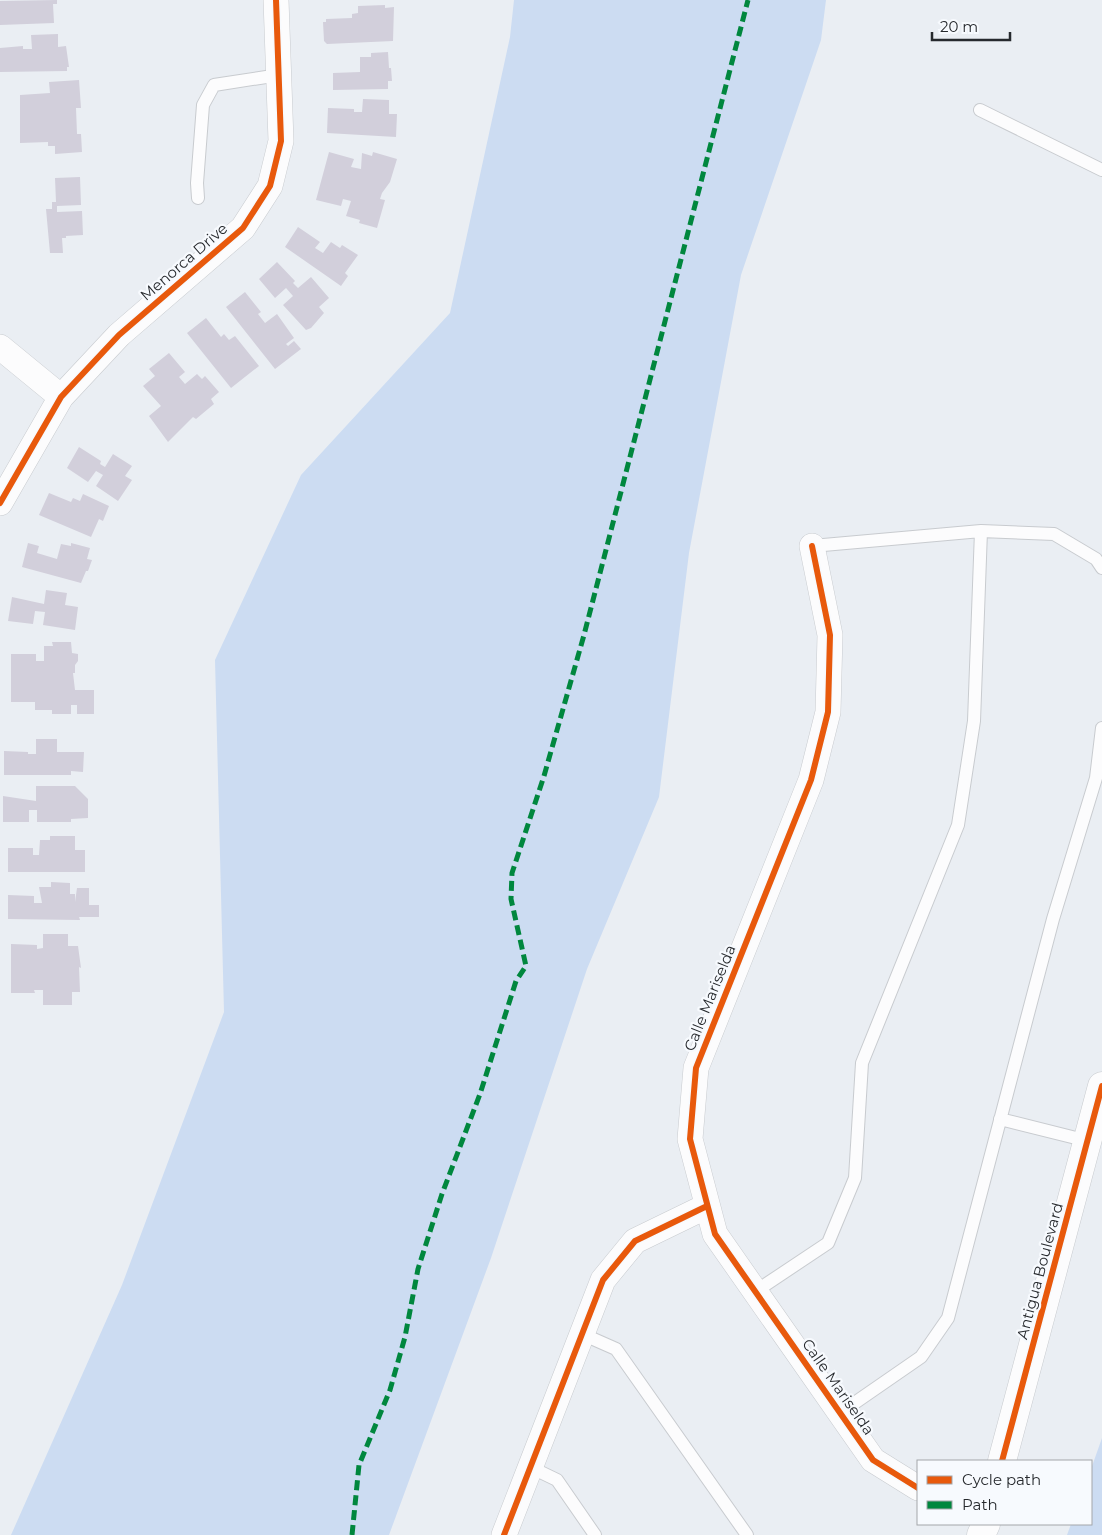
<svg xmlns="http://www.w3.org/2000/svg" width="1102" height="1535" font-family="Montserrat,sans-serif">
	<rect width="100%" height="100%" fill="#eaeef3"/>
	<path fill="#ccdcf2" d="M514 0H826L821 40 741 275 689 553 659 797 587 969 491 1258 389 1535H11L122 1285 224 1012 215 660 301 475 450 313 510 37Z
		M1102 1438V1535H1067L1071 1524H1091V1469Z"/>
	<path fill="#d2cfdb" d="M57 0V4H53L54 23 0 25V1Z
		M385 5V8L394 7 393 41 327 44 324 41 323 22H326V19L352 18V14L358 13V6Z
		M58 34V47L66 46 69 67H67V71L0 72V48L23 46V49H32L31 35Z
		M388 52 389 68H391L392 81H388V89L333 90V73L360 72V57H371V53Z
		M79 80 81 108H76L77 134H81L82 152 55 154V146H48V142L20 143V95L50 93 49 82Z
		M363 99 389 100V114H397L396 137 327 133 328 108 354 109V112H362Z
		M329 152 354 159 351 167 361 169 362 153 372 156 373 152 397 159 390 182 382 193 380 199 385 200 377 228 359 223 360 220 346 216 351 201 343 199 341 206 316 200Z
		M80 177 81 205 57 206V212L82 211 83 235 66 236V238H62L63 253H50L46 209H52V202H56L55 178Z
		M298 227 320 242 315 248 323 253 331 242 340 248 342 245 358 255 345 273 348 276 341 286 285 247Z
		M277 262 295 281 293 283 298 288 311 277 329 298 319 307 324 313 311 328 306 330 283 305 293 296 286 288 275 298 259 279Z
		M245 292 261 312 258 314 265 323 277 314 294 338 286 344 288 346 294 341 301 349 275 369 226 307Z
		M206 318 221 337 224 334 229 340 235 336 259 366 231 388 187 333Z
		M169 353 185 372 179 377 185 384 197 374 202 379 205 376 219 392 211 399 214 404 196 419 193 417 168 442 149 416 161 406 143 386 155 376 149 369Z
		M79 447 101 461 100 464 105 467 113 454 132 466 125 476 132 480 118 501 96 486 103 475 96 471 88 482 67 468Z
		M49 493 71 502 73 498 80 501 83 494 109 506 103 521 99 519 91 537 39 515Z
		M28 543 39 546 37 553 57 559 61 544 71 546V543L90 548 87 559 92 560 88 571H86L81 583 22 567Z
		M46 590 67 593 65 605 78 607 75 630 43 625 45 612 35 611 33 624 8 621 12 597 44 604Z
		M52 642H71L72 653 78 654V661L75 665V673H73L75 690H94V714H77V705H71V714H52V710H35V702H11V654H36V661H44V646H53Z
		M36 739H57V752H84L83 772 71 771V775H4V751L28 752V754H36Z
		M36 786H75L88 799V818L71 819V822H37V810H29V822H3V796L36 801Z
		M50 836H75V850H85V872H8V848H33V855H39L40 840H50Z
		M51 882 70 883V894H75V902L77 888H89V905H99V917H79L80 920 8 919V895L34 896V903H42L39 887H51Z
		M43 934H68V946H78L81 968 79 967 80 992H72V1005H43V990H34L35 993H11V944L37 945V949L43 948Z"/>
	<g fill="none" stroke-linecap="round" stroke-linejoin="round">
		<defs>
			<path id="lane" d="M980 110 1102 170
				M198 198 197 183 203 105 214 85 279 75
				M812 546 981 531 1054 534 1096 559 1102 568
				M1000 1119 1088 1141
				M756 1291 828 1243 855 1178 862 1063 958 825 974 721 981 531
				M582 1334 616 1349 747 1535
				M840 1413 921 1357 948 1318 1053 919 1096 778 1102 728
				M530 1467 557 1480 595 1535"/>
			<path id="street" d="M0 347 61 397
				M0 503 61 397 119 335 243 228 270 186 281 141 276 0
				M812 546 830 635 828 712 811 780 696 1068 690 1139 715 1234 873 1460 918 1488
				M504 1535 603 1280 635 1241 707 1206"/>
			<path id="secondary" d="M1002 1461 1102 1086
				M981 1535 986 1524"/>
		</defs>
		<use href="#lane" stroke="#c8cbcf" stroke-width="14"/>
		<use href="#street" stroke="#c8cbcf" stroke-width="26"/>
		<use href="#secondary" stroke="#c8cbcf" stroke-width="29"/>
		<use href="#lane" stroke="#fcfcfd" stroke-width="12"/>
		<use href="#street" stroke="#fcfcfd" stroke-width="25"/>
		<use href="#secondary" stroke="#fcfcfd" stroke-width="28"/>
		<path stroke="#00873e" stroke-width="5" stroke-dasharray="10 5" stroke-linecap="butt" d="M352 1535 359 1465 390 1390 405 1337 418 1269 442 1194 480 1094 516 981 526 966 511 899 512 873 544 776 584 635 748 0"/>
		<defs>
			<path id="cycleway" d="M0 503 61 397 119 335 243 228 270 186 281 141 276 0
				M812 546 830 635 828 712 811 780 696 1068 690 1139 715 1234 873 1460 918 1488
				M1002 1461 1102 1086
				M504 1535 603 1280 635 1241 707 1206"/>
		</defs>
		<use href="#cycleway" stroke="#f7fafe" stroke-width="9"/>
		<use href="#cycleway" stroke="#e8590c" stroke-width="6"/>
	</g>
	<g text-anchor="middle" stroke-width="4.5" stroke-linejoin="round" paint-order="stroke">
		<g font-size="15" fill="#26292d" stroke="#f7fafe">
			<text transform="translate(184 262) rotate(-41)" y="5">Menorca Drive</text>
			<text transform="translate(710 998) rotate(-68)" y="5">Calle Mariselda</text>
			<text transform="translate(1040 1271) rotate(-75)" y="5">Antigua Boulevard</text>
			<text transform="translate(838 1387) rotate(55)" y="5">Calle Mariselda</text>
		</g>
	</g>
	<rect x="917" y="1460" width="175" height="65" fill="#f7fafe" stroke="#a3a6aa"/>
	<rect x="927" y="1476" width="25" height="8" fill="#e8590c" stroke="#a3a6aa"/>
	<text x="962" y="1485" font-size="15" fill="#26292d">Cycle path</text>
	<rect x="927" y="1501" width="25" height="8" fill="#00873e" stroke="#a3a6aa"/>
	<text x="962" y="1510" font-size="15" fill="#26292d">Path</text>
	<path d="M932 32v8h78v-8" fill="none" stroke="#26292d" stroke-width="2.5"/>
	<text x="940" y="32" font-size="15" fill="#26292d" stroke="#f7fafe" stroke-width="4" paint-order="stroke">20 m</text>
</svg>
